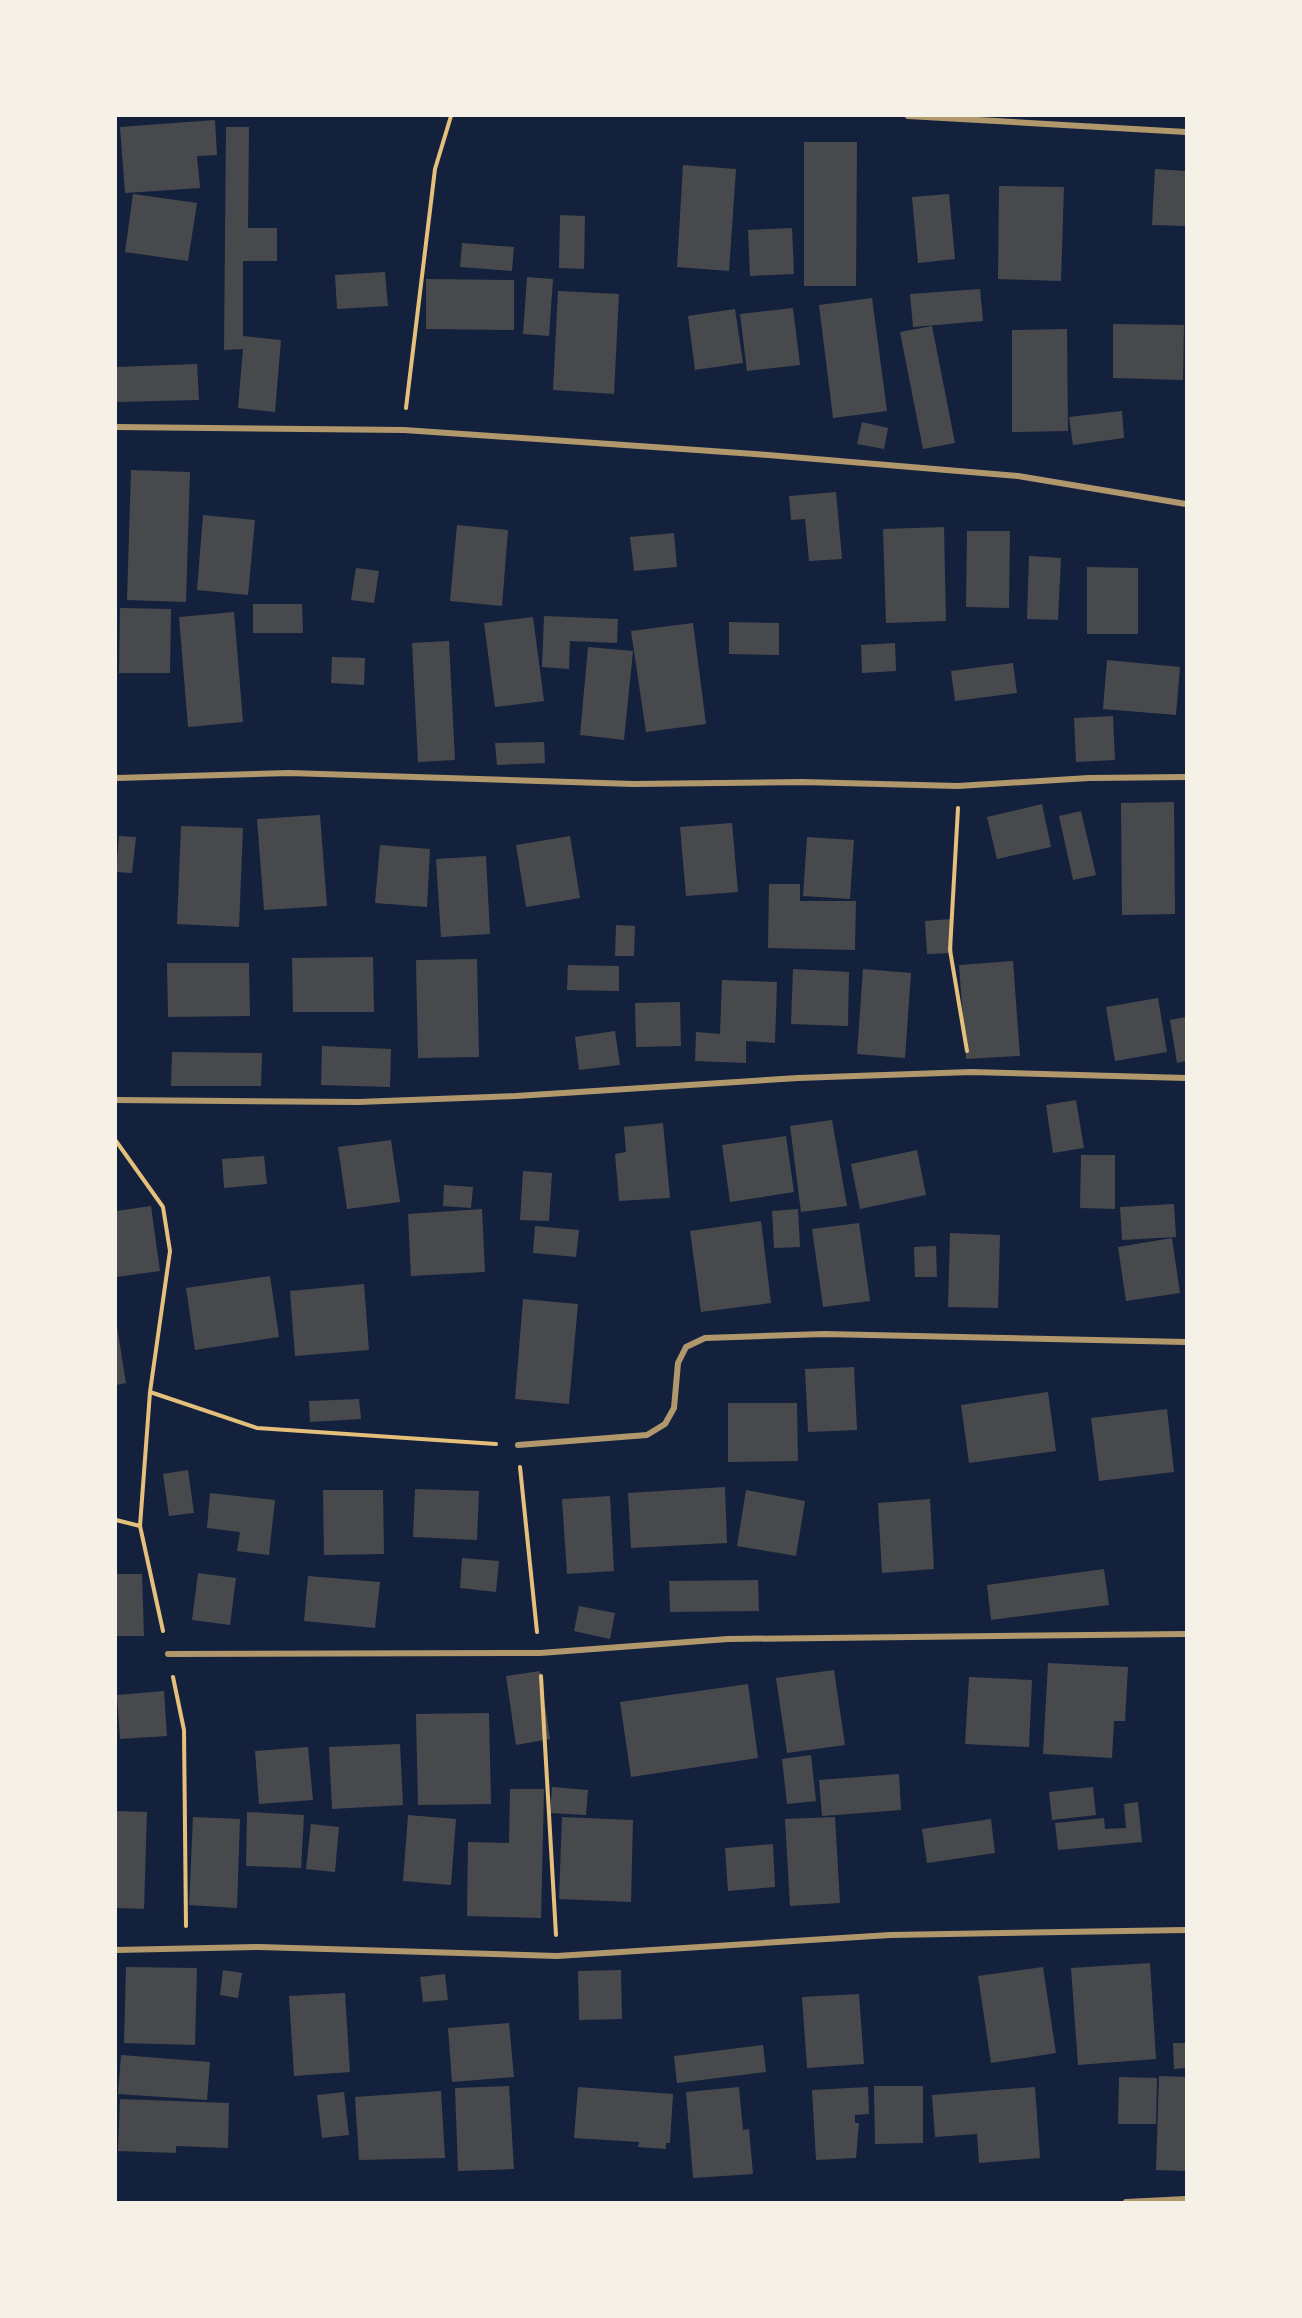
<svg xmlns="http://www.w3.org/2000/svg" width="1302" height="2318" font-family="Overpass,sans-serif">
	<rect width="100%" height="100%" fill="#14213d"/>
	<path fill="#48494c" d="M215 120 217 155 197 156 200 188 125 193 120 127Z
		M226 127H249L248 228H277V261H243V336L281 340 275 412 238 408 243 349 224 350Z
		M804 142H857L856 286H804Z
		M683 165 736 169 729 271 677 267Z
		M1155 169 1186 171V226L1152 225Z
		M999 186 1064 187 1061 281 998 279Z
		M133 194 197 203 188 261 125 252Z
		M949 194 955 259 918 263 912 197Z
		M560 215 585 216 584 269 559 268Z
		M792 228 794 274 750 276 748 230Z
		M462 243 514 247 512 271 460 267Z
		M385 272 388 306 337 309 335 275Z
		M527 277 553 279 549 336 523 334Z
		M426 279 514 280V330L426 329Z
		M980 289 983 321 913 327 910 294Z
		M558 291 619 294 614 394 553 390Z
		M872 298 887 411 833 418 819 305Z
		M793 308 800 365 747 371 740 314Z
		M735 309 743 363 695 370 688 316Z
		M1113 324 1184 325 1183 380 1113 378Z
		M932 326 955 443 923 449 900 332Z
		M1067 329 1068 431 1012 432V330Z
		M197 364 199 400 116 402V367Z
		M1122 411 1124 438 1073 445 1069 417Z
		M862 422 888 428 884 449 857 444Z
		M131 470 190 472 186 602 127 600Z
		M836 492 842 559 809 561 805 519 791 520 789 496Z
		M203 515 255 520 248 595 197 590Z
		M457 525 508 530 502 606 450 601Z
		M944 527 946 621 886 623 883 529Z
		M967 531H1010L1009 608 966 607Z
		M674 533 677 567 634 571 630 537Z
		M1029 556 1061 558 1058 620 1027 619Z
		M1087 567 1138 568V634H1087Z
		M356 568 379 571 374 603 351 600Z
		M253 604H302L303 633H253Z
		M120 608 171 609 170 673H119Z
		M234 612 243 722 188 727 179 617Z
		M544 616 618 619 617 643 570 641 569 669 542 667Z
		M533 617 544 701 495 707 484 623Z
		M729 622 779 623V655L729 654Z
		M693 623 706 724 646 732 631 631Z
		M449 641 455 760 418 762 412 643Z
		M895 643 896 671 862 673 861 645Z
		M588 647 633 651 624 740 580 735Z
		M332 657 365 658 364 685 331 683Z
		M1107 660 1180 667 1176 715 1103 709Z
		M1013 663 1017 693 955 701 951 671Z
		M1113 716 1115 760 1076 762 1074 718Z
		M544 742 545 763 497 765 495 743Z
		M1174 802 1175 914 1122 915 1121 803Z
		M1042 804 1051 847 997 859 987 817Z
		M1081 811 1096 875 1073 880 1059 816Z
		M320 815 327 906 264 910 257 819Z
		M732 823 738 892 686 896 680 827Z
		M181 826 243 828 239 927 177 924Z
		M119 836 136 837 132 873 116 872Z
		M570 836 580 898 526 907 516 845Z
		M807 837 854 840 850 899 803 896Z
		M380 845 430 849 427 907 375 903Z
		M486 856 490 934 441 937 436 859Z
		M769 884H800V901H856L855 950 768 948Z
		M951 919 953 953 927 954 925 921Z
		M616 925 635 926 634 956H615Z
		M373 957 374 1012H293L292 958Z
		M477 959 479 1057 418 1058 416 960Z
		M1013 961 1020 1056 966 1059 959 965Z
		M167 963H249L250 1016 168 1017Z
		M568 965 619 966V991L567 990Z
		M793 969 849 972 848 1026 791 1024Z
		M863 969 911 973 905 1058 857 1054Z
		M722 980 777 982 775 1043 746 1041V1063L695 1061 696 1032 720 1034Z
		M1158 998 1167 1052 1115 1061 1106 1007Z
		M680 1002 681 1046 636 1047 635 1003Z
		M1186 1017V1061L1177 1063 1170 1020Z
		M615 1031 620 1065 579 1070 575 1037Z
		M322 1046 391 1049 390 1087 321 1085Z
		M172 1052 262 1053 261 1086H171Z
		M1076 1100 1084 1148 1053 1153 1046 1105Z
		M832 1120 847 1206 801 1212 790 1126Z
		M663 1123 670 1198 619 1201 615 1154 626 1152 624 1127Z
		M786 1136 794 1192 730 1202 722 1145Z
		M391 1140 400 1202 347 1209 338 1147Z
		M917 1150 926 1195 860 1209 851 1164Z
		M1081 1155H1115V1209L1080 1208Z
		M264 1156 267 1184 224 1188 222 1159Z
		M523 1171 552 1173 549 1221 520 1220Z
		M444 1185 473 1187 471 1208 443 1206Z
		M1174 1204 1176 1237 1122 1240 1120 1207Z
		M151 1206 160 1271 116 1277V1211Z
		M482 1209 485 1272 411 1276 408 1214Z
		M798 1209 800 1247 774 1248 772 1211Z
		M761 1221 771 1303 701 1312 690 1231Z
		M859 1223 870 1301 823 1307 812 1229Z
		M535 1226 579 1230 576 1257 533 1253Z
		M950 1233 1000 1235 998 1308 948 1307Z
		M1172 1238 1180 1293 1126 1301 1118 1247Z
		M936 1246 937 1277H915L914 1247Z
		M270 1276 279 1337 195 1350 186 1288Z
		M364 1284 369 1350 295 1356 290 1291Z
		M523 1299 578 1304 569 1404 515 1399Z
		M116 1320 126 1383 116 1385Z
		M854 1367 857 1430 808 1432 805 1369Z
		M1048 1392 1056 1451 969 1463 961 1405Z
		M359 1399 361 1419 310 1422 309 1401Z
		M728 1403H797L798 1461 728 1462Z
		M1167 1409 1174 1472 1099 1481 1091 1418Z
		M188 1470 194 1513 169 1516 163 1474Z
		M725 1487 727 1543 631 1548 628 1493Z
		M415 1489 479 1491 477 1540 413 1537Z
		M323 1490H383L384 1554 324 1555Z
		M746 1490 805 1501 796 1556 737 1546Z
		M210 1493 275 1500 269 1555 237 1551 240 1532 207 1528Z
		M610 1496 614 1571 567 1574 562 1499Z
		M930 1499 934 1569 882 1573 878 1503Z
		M462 1558 499 1561 496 1592 460 1588Z
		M1104 1569 1109 1605 991 1620 987 1585Z
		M198 1573 236 1578 230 1625 192 1620Z
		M116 1574H142L144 1636H116Z
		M308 1576 380 1582 375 1628 304 1621Z
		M758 1580 759 1611 670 1612 669 1581Z
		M579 1606 615 1613 610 1639 574 1631Z
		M1048 1663 1128 1667 1125 1721H1114L1112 1758 1043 1754Z
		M834 1670 845 1745 787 1753 776 1678Z
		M540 1671 550 1739 516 1745 506 1676Z
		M969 1677 1032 1680 1029 1747 965 1744Z
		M748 1684 758 1758 631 1777 620 1702Z
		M164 1691 167 1736 120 1739 117 1695Z
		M489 1713 491 1804 418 1805 416 1714Z
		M400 1744 403 1805 332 1809 329 1747Z
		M308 1747 313 1800 259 1804 255 1751Z
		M811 1755 816 1801 787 1804 782 1759Z
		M899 1774 901 1810 822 1816 819 1780Z
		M552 1787 588 1790 586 1815 550 1813Z
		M1093 1787 1096 1815 1052 1820 1049 1792Z
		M510 1789H544L541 1918 467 1916 468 1842 509 1843Z
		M1138 1802 1142 1842 1058 1850 1055 1823 1104 1818 1105 1829 1126 1828 1124 1804Z
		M116 1811 147 1812 144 1909 116 1908Z
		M247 1812 304 1815 301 1868 246 1866Z
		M408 1815 456 1819 451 1885 403 1881Z
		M193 1817 240 1819 237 1908 189 1905Z
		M562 1817 633 1820 631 1902 559 1899Z
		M835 1817 840 1903 790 1906 785 1819Z
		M991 1819 995 1853 927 1863 922 1829Z
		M311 1824 339 1827 335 1872 306 1869Z
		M773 1844 775 1887 728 1891 725 1848Z
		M1150 1963 1156 2059 1078 2065 1071 1968Z
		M126 1967 197 1968 195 2045 124 2043Z
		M1043 1967 1056 2053 991 2063 978 1976Z
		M223 1970 242 1973 238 1998 220 1995Z
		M621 1970 622 2019 579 2020 578 1971Z
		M445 1974 448 2000 423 2002 420 1977Z
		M345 1993 350 2072 294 2076 289 1996Z
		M859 1994 864 2064 807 2068 802 1997Z
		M509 2023 514 2077 452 2082 448 2028Z
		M1173 2043H1186V2068L1174 2069Z
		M763 2045 766 2072 677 2083 674 2056Z
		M121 2055 210 2062 207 2100 118 2094Z
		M1159 2076 1186 2077V2171L1156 2170Z
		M1119 2077 1157 2078 1156 2124H1118Z
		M509 2086 514 2169 458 2171 455 2088Z
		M874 2086H923V2143L875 2144Z
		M578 2087 673 2094 670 2143H666V2149L638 2147 639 2142 574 2138Z
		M739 2087 743 2130 749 2129 753 2174 693 2178 686 2092Z
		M868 2087 869 2114 855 2115V2123H859L856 2158 816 2160 812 2090Z
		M1035 2087 1040 2158 979 2163 977 2134 935 2137 932 2095Z
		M441 2091 445 2158 359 2160 355 2097Z
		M344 2092 349 2135 322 2138 317 2095Z
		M120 2099 229 2103 228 2148 176 2146V2153L118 2151Z"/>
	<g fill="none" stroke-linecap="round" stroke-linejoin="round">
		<path stroke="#e5c07b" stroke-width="4" d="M406 408 435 169 451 116
			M958 808 950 950 967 1051
			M116 1141 163 1207 170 1251 150 1392 257 1428 496 1444
			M150 1392 140 1526 163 1631
			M520 1467 537 1632
			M116 1520 140 1526
			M541 1676 556 1935
			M173 1677 184 1730 186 1926"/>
		<path stroke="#b1986c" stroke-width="6" d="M908 116 1186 132
			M116 427 404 430 755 454 1018 476 1186 504
			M116 778 289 773 633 784 802 782 958 786 1089 778 1186 777
			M116 1100 358 1102 516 1096 798 1078 971 1072 1186 1078
			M518 1445 647 1435 665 1424 674 1408 678 1363 686 1347 705 1338 824 1334 1186 1342
			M168 1654 540 1653 728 1639 1186 1634
			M116 1950 259 1947 557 1956 890 1935 1186 1930
			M1126 2202 1186 2199"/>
	</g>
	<rect width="1302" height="2318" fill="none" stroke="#f6f1e7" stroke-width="234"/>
</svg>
